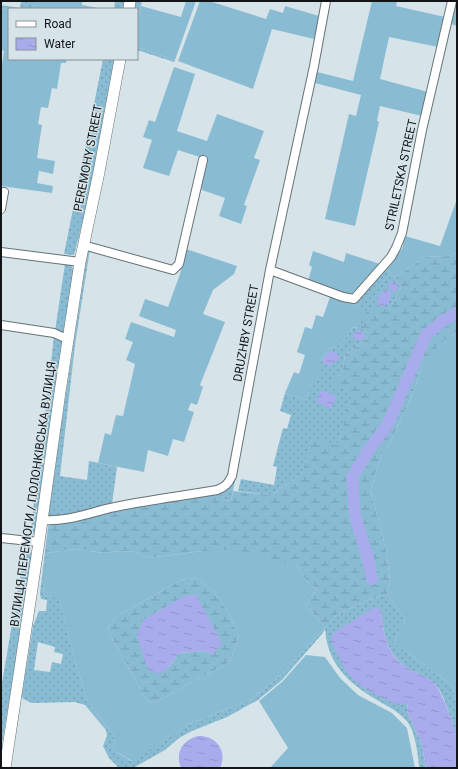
<svg xmlns="http://www.w3.org/2000/svg" width="458" height="769" font-family="Roboto,sans-serif">
	<defs>
		<pattern id="grass-dots" width="8" height="8" patternUnits="userSpaceOnUse"><rect width="8" height="8" fill="#89bcd2"/><path d="M2 2h.1M6 6h.1" fill="none" stroke="#75a1b4" stroke-width="1.8" stroke-linecap="round"/></pattern>
		<pattern id="wetland-marsh" width="20" height="14" patternUnits="userSpaceOnUse"><rect width="20" height="14" fill="#89bcd2"/><path d="M1 5h8M5 5V1M11 12h8M15 12V8" fill="none" stroke="#75a1b4"/></pattern>
		<pattern id="water-ripples" width="26" height="14" patternUnits="userSpaceOnUse"><rect width="26" height="14" fill="#a9acec"/><path d="M2 4q2-2 4 0t4 0M15 11q2-2 4 0t4 0" fill="none" stroke="#9093ca"/></pattern>
	</defs>
	<rect width="100%" height="100%" fill="#d6e4ea"/>
	<path fill="url(#grass-dots)" fill-rule="evenodd" d="M21 1H32V5L41 6V9L9 10 1 8V5L20 8Z
		M115 1H126L124 9H114Z
		M134 1H142L137 23V9H133Z
		M137 47 175 60 174 62 137 50Z
		M103 59H115L96 171 74 255 64 254Z
		M90 249 75 345 60 476 87 480 89 461 117 467 112 504 84 513 47 517 88 250Z
		M65 264H70L75 271 66 335 55 331Z
		M385 268 395 277 401 287 389 310 361 329 365 330 367 338 345 355 342 373 332 384 354 392 337 447 312 439 302 474 271 495 238 491 241 479 274 485 277 467 273 466 283 428 287 429 291 415 280 411 285 393 306 400 313 379 317 381 320 362 328 350 344 341 353 327 357 328 364 308 330 297V295Z
		M54 336 60 338 63 344 49 455 44 459H40Z
		M240 444H242L231 501 222 500 223 492Z
		M39 463H44L46 468 38 528 33 535 30 536Z
		M51 523 44 595 59 598 74 657 87 701 115 737 113 750 131 761 189 724 252 699 283 673 338 614 369 600 387 594 405 620 394 643 452 685 457 704V740C453 726 445 693 434 683 427 676 415 673 407 668 386 653 384 635 381 611L333 633 408 702 407 711 422 745 426 768H419C419 759 415 734 410 726 405 716 391 708 382 703 351 685 328 667 325 629L322 634 282 680 258 700 227 717 192 731 179 738 165 750 133 768H119L109 758 103 746 107 736 106 730 85 705 75 702 32 703 23 699 22 695 33 626 39 611H46L47 600 41 599 40 593 48 527ZM38 642 55 647 54 652 63 654 61 664 52 662 50 672 34 670Z
		M25 547 32 554 33 559 2 744 1 745V689Z"/>
	<path fill="url(#wetland-marsh)" fill-rule="evenodd" d="M457 253V332L453 334 423 364 413 393 391 441 380 458 371 490 387 554 390 583 387 594 369 600 338 614 325 628 306 605 317 589 307 582 297 566 203 551 147 558 136 552 120 551 104 553 75 549 47 553 51 523 114 509 223 492 222 500 231 501 233 491 271 495 302 474 312 438 337 446 353 392 331 384 342 373 345 355 367 338 365 330 360 329 368 307 389 310 401 287 395 277 425 257 449 256Z
		M197 578 214 592 228 611 239 636 230 662 154 703 147 701 107 629 116 617 181 580ZM196 595 213 654 203 651 179 653 167 669Z"/>
	<path fill="#89bcd2" fill-rule="evenodd" d="M32 1H82V5L103 9H41V6L31 5Z
		M186 1H196L175 60 137 47V23L141 6 181 17Z
		M200 1H209L266 19 270 9 283 13 285 6 319 16 314 39 272 29 253 89 178 61Z
		M372 1H397L396 6 445 17 438 47 389 37 380 79 428 92 422 116 380 106 377 121 379 122 355 226 325 219 349 114 356 116 361 95 315 83 317 72 353 81Z
		M456 1H457V26L451 24Z
		M1 8 9 10V59H67L66 63H61L57 89 52 88 48 108 41 107 38 124 42 125 37 158 55 161 53 174 39 171 37 183 53 186 52 193 1 186V71L4 51 1 50Z
		M174 67 195 74 177 131 207 141 217 114 264 131 254 158 260 160 244 205 247 206 241 224 219 216 225 198 202 190 201 185 206 159 178 150 169 176 143 168 152 140 143 137 149 120 155 122Z
		M457 199V253L449 256 425 257 395 277 385 268 402 249 405 236 440 246Z
		M186 249 237 266 234 274 213 290 203 314 225 322 200 385 203 387 197 405 191 403 188 410 194 412 184 442 173 439 168 456 148 450 144 472 98 463 105 433 111 435 116 415 123 416 135 364 126 360 133 342 125 339 131 322 174 337 176 330 139 316 145 299 168 307 180 274Z
		M313 251 344 262 346 253 380 264 353 295 348 296 308 281 312 267 309 265Z
		M330 297 365 308 358 328 353 327 344 341 328 350 320 362 322 366 317 381 313 380 306 400 285 393 294 372 299 374 305 355 297 352 305 327 312 329 316 315 323 317Z
		M457 332V704L452 685 394 643 405 620 387 594 390 583 387 554 371 490 380 458 391 441 413 393 423 364 441 342Z
		M75 549 104 553 120 551 136 552 147 558 203 551 231 550 248 552 297 566 307 582 317 589 306 605 325 628 283 673 252 699 189 724 132 761 113 750 115 737 87 701 74 657 59 599 44 595 47 553ZM197 578 214 592 228 611 239 636 230 662 154 703 147 701 107 629 116 617 181 580Z
		M306 655 325 657 340 678 358 695 392 713 407 728 415 768H270L288 748 259 701 283 681Z"/>
	<path fill="url(#water-ripples)" d="M392 281 398 285V288L395 292 389 289V282Z
		M386 290 389 291 392 294 388 305 378 306C376 299 379 293 386 290Z
		M357 330H360L365 336 364 339 359 340 353 338 354 332Z
		M332 351 338 354 340 359 330 365 324 364 322 361C325 357 327 353 332 351Z
		M322 390 337 397 331 409 316 401Z
		M196 595 222 643 213 654 203 651 179 653 167 669 158 674 147 668 137 636 143 620 184 596Z
		M375 607 381 611C384 634 386 656 409 669 416 673 426 676 433 682 441 688 456 729 457 741 458 749 457 759 457 768H426L422 745 407 711 408 702 400 705C388 701 360 688 352 678 343 668 337 653 331 641L333 633Z
		M198 736C216 735 228 751 220 768H181C175 753 182 740 198 736Z"/>
	<g fill="none" stroke-linecap="round" stroke-linejoin="round">
		<path stroke="#a9acec" stroke-width="12" d="M372 579 367 555 355 516 352 478 368 451 388 424 426 335 444 320 457 313"/>
		<defs>
			<path id="minor" d="M1 209 4 192
				M83 245 173 270 179 264 203 160
				M1 252 80 262
				M270 270 343 297 354 299 391 257 396 248 402 233 422 130 452 1
				M1 325 54 333 69 340
				M43 520C68 522 91 512 115 507 149 500 183 496 217 490 225 487 228 484 232 476L270 270 314 66 326 1
				M1 538 39 542"/>
			<path id="secondary" d="M129 9 130 1
				M5 768 39 542 60 392 80 262 99 172 120 59"/>
		</defs>
		<use href="#minor" stroke="#667277" stroke-width="10"/>
		<use href="#secondary" stroke="#667277" stroke-width="12"/>
		<use href="#minor" stroke="#fff" stroke-width="8"/>
		<use href="#secondary" stroke="#fff" stroke-width="11"/>
	</g>
	<g text-anchor="middle" stroke-width="3" stroke-linejoin="round" paint-order="stroke">
		<g font-size="12" fill="#111517" stroke="#d6e4ea">
			<text transform="translate(88 158) rotate(-79)" y="4">PEREMOHY STREET</text>
			<text transform="translate(401 175) rotate(-78)" y="4">STRILETSKA STREET</text>
			<text transform="translate(246 333) rotate(-80)" y="4">DRUZHBY STREET</text>
			<text transform="translate(33 494) rotate(-82)" y="4">ВУЛИЦЯ ПЕРЕМОГИ / ПОЛОНКІВСЬКА ВУЛИЦЯ</text>
		</g>
	</g>
	<rect width="458" height="769" fill="none" stroke="#111517" stroke-width="4"/>
	<rect x="8" y="8" width="130" height="52" fill="#d6e4ea" stroke="#879196"/>
	<rect x="16" y="21" width="20" height="6" fill="#ffffff" stroke="#879196"/>
	<text x="44" y="28" font-size="12" fill="#111517">Road</text>
	<rect x="16" y="38" width="20" height="12" fill="url(#water-ripples)" stroke="#879196"/>
	<text x="44" y="48" font-size="12" fill="#111517">Water</text>
</svg>
